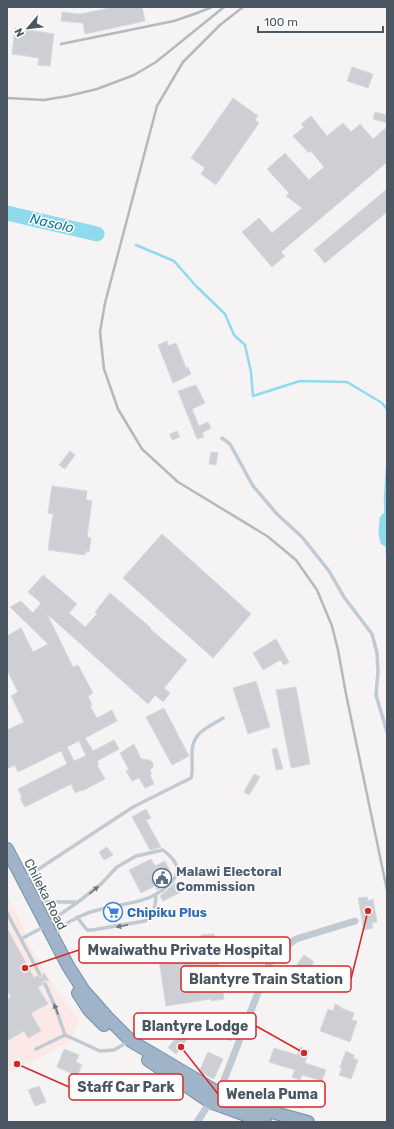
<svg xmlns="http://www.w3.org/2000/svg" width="394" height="1129" font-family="Rubik,sans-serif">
	<rect width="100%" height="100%" fill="#f5f3f3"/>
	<path fill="#fce8e6" d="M7 896 21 922 30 946 56 990 79 1020 70 1042 7 1074Z"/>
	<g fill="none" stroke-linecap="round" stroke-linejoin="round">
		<path stroke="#90daee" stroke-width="2.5" d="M136 245 174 261 196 286 225 314 234 335 245 345 251 372 253 396 300 381 347 382 382 403 387 409
			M387 466 385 500 387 554"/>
		<path stroke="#90daee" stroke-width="15" d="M7 213 97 234
			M387 520 386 532 387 539"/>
	</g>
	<path fill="#cdcfd5" stroke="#d7d9de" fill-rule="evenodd" d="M115 7H142L145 21 85 34 83 23 61 21 62 12 80 14Z
		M15 28 54 34 50 66 38 65 39 58 12 54Z
		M352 67 373 74 368 88 347 81Z
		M233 98 258 116 255 120 259 123 216 185 201 174 205 168 191 158Z
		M375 112 387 115V123L373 119Z
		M311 116 327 136 343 123 351 132 360 124 373 139 387 127V162L281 252 285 256 272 267 242 232 259 218 272 233 302 208 286 196 289 193 267 169 285 153 309 180 324 167 311 151 309 153 293 136 304 127 301 124Z
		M387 189V212L325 263 314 250Z
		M167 341 168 346 176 343 186 368 188 367 191 374 173 383 158 345Z
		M196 385 205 403 192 409 199 426 208 422 211 428 202 433 204 437 197 439 178 391Z
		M177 431 180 437 172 440 170 434Z
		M70 451 75 455 65 469 59 465Z
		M211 452 218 453 216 465 209 464Z
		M52 486 87 491 86 500 92 501 87 537 91 538 89 552H85V555L48 550 53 514 48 513Z
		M162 534 251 614 213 658 123 578Z
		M43 575 77 604 69 613 85 627 97 614 95 612 110 593 151 628 150 629 187 660 164 688 170 693 163 702 155 695 148 704 47 614 73 667 78 665 93 693 88 696 92 705 90 706 97 718 112 710 117 721 85 738 93 751 114 740 119 749 97 761 99 764 97 765 105 779 82 791 81 790 75 793 71 784 25 807 20 798 22 797 18 789 67 764 61 751 18 772 15 765 7 769V730L24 722 11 696 18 692 7 670V636L21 628 33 652 48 644 10 607 21 601 33 613 41 603 28 592ZM79 741 86 756 74 761 67 747Z
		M276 639 289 662 284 665 280 660 263 670 253 653Z
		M256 681 270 727 248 734 233 688Z
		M296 687 310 764 291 768 276 690Z
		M164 708 189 756 172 765 146 717Z
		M134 744 141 759 150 760 153 763V767L150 770 152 774 150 775 154 784 145 788 139 778 132 781 126 771 129 770 120 753Z
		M277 748 283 769 276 770 272 749Z
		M254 774 260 777 249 795 244 792Z
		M146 809 151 818 146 820 161 847 150 850 132 817Z
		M107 847 113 855 104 860 99 852Z
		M151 859 155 866 165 861 172 875 164 885 157 890 155 886 141 893 129 870Z
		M176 882 181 892 163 901 160 896Z
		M367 897 368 901 373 899 377 922 372 923 373 928 364 930 358 898Z
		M7 928 34 978 37 976 41 978 44 973 49 981H43L42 985 38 987 48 1004 31 1013 41 1031 28 1038 24 1031 7 1041V999L11 997 7 990Z
		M214 934 215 952H217L224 999 211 1001V999L166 1006 159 960 189 956 188 945 202 942 201 935Z
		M304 955 314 962 303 977 293 970Z
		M335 1004 341 1007V1008L354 1013 352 1020 357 1021 350 1042 320 1031 328 1009 333 1011Z
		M212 1023 235 1033 231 1041 209 1031Z
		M185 1026 193 1032 176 1054 168 1048Z
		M300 1047 309 1050 305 1063 326 1070 322 1081 302 1075 300 1080 292 1077 295 1070 269 1062 274 1048 297 1055Z
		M64 1049 79 1055 76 1062 82 1065 77 1076 57 1067Z
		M346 1051 354 1055 353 1058 358 1060 351 1079 339 1075 342 1068 340 1067Z
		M208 1052 223 1059 214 1079 199 1072Z
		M39 1086 46 1102 35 1106 28 1090Z"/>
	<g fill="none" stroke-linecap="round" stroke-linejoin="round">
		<defs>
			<path id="trunk" d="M7 849 68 966 84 991 107 1017 131 1041 219 1093 275 1113 308 1122
				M78 993 89 1010 104 1025
				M148 1060 210 1102 265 1122"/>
		</defs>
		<use href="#trunk" stroke="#7690ad" stroke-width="14"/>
		<path stroke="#c1cad2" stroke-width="3.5" d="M222 438 230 444 253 486 277 514 302 537 329 571 344 597 372 634 377 653 378 672 376 695 387 732
			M25 878 133 807 191 778C193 771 192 764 192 756 191 733 205 729 223 718
			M36 898 49 902H77
			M7 913 40 975
			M77 917 87 930H92L145 921C155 914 155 907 156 895
			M21 939 47 925 55 918 78 902 101 884 117 867 136 856 163 850C173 858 183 868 173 880 155 902 132 902 106 908 96 910 86 913 77 918 67 922 62 927 55 935
			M45 984 56 1009 65 1035 100 1051 114 1050 128 1042
			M36 1049 65 1035"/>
		<path stroke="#c1cad2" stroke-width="7" d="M197 1122 210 1102 219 1093 271 959 281 950 296 939 355 921"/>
		<use href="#trunk" stroke="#9fb4c9" stroke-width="12"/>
		<path stroke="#b5b8bd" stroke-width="2.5" d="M243 7 220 25 183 62 157 106 105 303 100 332 104 369 118 409 142 449 178 482 267 536 296 560 317 590 332 626 338 650 346 694 387 890
			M61 44 174 21 197 13 212 7
			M7 98 44 100 68 96 97 89 134 75 156 62 224 7"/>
	</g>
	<defs><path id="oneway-solid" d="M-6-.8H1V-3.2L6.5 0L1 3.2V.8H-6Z"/></defs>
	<g fill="#6e7983">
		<use href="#oneway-solid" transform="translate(94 890) rotate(-39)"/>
		<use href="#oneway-solid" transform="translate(122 926) rotate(169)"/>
		<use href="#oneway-solid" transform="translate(56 1009) rotate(-111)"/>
	</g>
	<defs>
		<symbol id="civic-ring" viewBox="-11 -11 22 22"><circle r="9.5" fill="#fff" stroke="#5c6f8a" stroke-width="1.5"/><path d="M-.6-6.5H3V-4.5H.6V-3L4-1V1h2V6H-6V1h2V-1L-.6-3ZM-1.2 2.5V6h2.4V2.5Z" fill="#5c6f8a"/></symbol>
		<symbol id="supermarket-ring" viewBox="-11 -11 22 22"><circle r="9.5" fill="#fff" stroke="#3f7fe0" stroke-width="1.5"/><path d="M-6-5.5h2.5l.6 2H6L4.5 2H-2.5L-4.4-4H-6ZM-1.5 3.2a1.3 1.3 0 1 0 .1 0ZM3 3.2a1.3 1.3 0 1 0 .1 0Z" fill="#3f7fe0"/></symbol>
	</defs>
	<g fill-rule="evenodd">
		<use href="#civic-ring" x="151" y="867" width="22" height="22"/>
		<use href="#supermarket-ring" x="102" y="901" width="22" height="22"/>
	</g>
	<g text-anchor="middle" stroke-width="3" stroke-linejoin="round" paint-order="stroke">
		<g font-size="13" font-weight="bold" fill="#4e5e75" stroke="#fff" text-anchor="start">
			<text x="176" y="876">Malawi Electoral<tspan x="176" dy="15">Commission</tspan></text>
		</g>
		<g font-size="13" fill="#4a5661" stroke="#fff">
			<text transform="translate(46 894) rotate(63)" y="5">Chileka Road</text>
		</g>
		<g font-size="13" font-weight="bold" fill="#366cbe" stroke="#fff" text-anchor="start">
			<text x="127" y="917">Chipiku Plus</text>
		</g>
		<g font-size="14" font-style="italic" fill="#0c7c9b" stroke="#fff">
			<text transform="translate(52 223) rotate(13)" y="5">Nasolo</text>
		</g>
	</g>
	<path fill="none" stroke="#d62828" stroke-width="1.5" d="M25 968L79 950M368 911L351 979M304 1053L256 1026M17 1064L69 1087M181 1047L218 1094"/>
	<g fill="#d62828" stroke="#fff" stroke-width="1.5">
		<circle cx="25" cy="968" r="4"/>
		<circle cx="368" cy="911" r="4"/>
		<circle cx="304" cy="1053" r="4"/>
		<circle cx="17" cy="1064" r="4"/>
		<circle cx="181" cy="1047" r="4"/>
	</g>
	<g fill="#fff" stroke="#d62828" stroke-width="1.5">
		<rect x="79" y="937" width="211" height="26" rx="4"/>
		<rect x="181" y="966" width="170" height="26" rx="4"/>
		<rect x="134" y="1013" width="122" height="26" rx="4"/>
		<rect x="69" y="1074" width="114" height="26" rx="4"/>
		<rect x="218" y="1081" width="107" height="26" rx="4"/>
	</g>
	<g font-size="14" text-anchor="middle" font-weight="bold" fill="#4a5661">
		<text x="185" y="955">Mwaiwathu Private Hospital</text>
		<text x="266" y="984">Blantyre Train Station</text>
		<text x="195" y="1031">Blantyre Lodge</text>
		<text x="126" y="1092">Staff Car Park</text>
		<text x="272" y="1099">Wenela Puma</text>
	</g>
	<rect width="394" height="1129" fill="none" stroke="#4a5661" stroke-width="16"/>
	<g transform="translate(28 28) rotate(242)" stroke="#ffffff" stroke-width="3" paint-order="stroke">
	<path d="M0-3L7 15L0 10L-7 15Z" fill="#4a5661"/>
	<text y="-6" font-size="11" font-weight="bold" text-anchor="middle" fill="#4a5661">N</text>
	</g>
	<path d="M258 26v6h125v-6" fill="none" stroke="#4a5661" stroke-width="2"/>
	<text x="264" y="26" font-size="12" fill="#4a5661" stroke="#ffffff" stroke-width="3" paint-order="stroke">100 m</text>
</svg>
